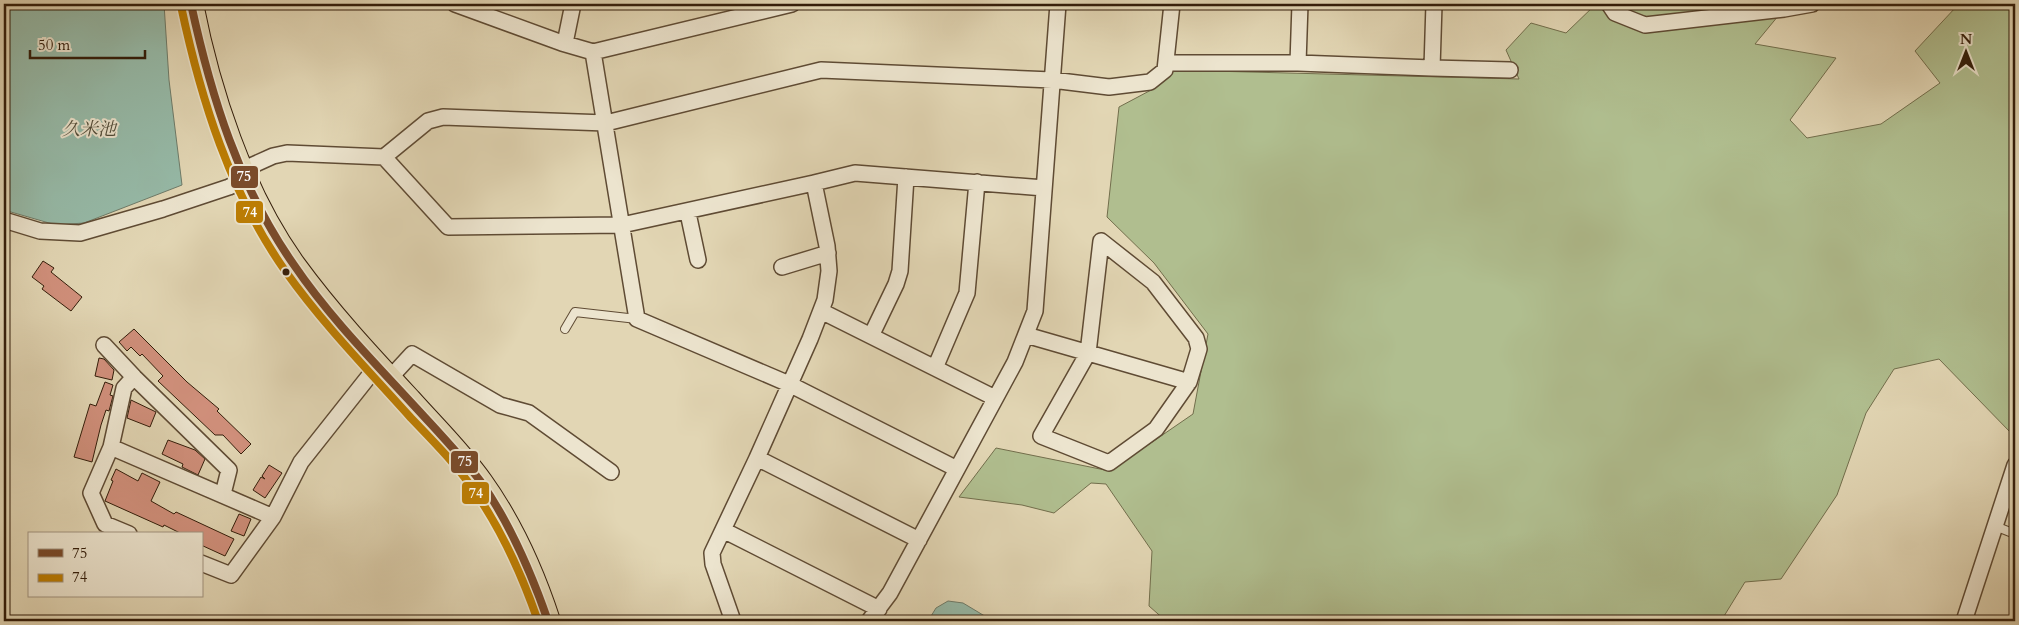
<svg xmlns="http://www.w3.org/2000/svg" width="2019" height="625" font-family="Cardo,'Noto Serif JP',serif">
	<rect width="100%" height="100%" fill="#e2d6b4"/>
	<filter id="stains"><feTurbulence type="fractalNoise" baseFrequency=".004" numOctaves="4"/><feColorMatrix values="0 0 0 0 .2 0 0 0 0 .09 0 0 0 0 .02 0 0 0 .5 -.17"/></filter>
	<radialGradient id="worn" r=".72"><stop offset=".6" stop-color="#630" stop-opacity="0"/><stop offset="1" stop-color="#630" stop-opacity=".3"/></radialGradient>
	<path fill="#b0be8f" stroke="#726e4c" d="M1596 4H1788L1755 44 1836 58 1790 120 1807 138 1881 124 1940 83 1915 51 1956 7 1957 4H2015V428L2011 433 1939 359 1894 369 1866 413 1837 495 1781 579 1745 582 1721 621H1166L1149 606 1152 551 1106 484 1091 483 1054 513 1022 505 959 497 996 448 1110 471 1193 414 1208 334 1154 263 1107 217 1119 107 1153 89 1172 70 1519 79 1506 50 1531 23 1566 33Z"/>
	<path fill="#96baa8" stroke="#6e7b69" d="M4 4H164L169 80 182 185 84 223 56 225 4 210Z
		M948 601 963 603 993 621H928L936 608Z"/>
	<path fill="#d1907c" stroke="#331d0a" d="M43 261 54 268 51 272 82 297 71 311 42 289 44 286 32 277Z
		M134 329 187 382 219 409 217 411 251 444 241 454 223 435H215L158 381 163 376 142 354 140 356 131 347 127 351 119 342Z
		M99 358 104 359 114 370 112 380 95 376Z
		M105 382 113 385 110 395 113 396 109 411 106 410 101 425 92 462 74 457 90 404 96 406Z
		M131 400 156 412 150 427 127 418Z
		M168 440 195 450 205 459 198 475 182 467 183 464 162 454Z
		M269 465 282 473 265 498 253 490 261 477 265 479 262 476Z
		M116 469 138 481 142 473 160 482 151 501 174 514 176 512 234 539 225 556 201 545V534H182L164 525 163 527 105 501 113 481 111 480Z
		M239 514 251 519 244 536 231 531Z"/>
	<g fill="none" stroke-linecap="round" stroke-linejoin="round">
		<defs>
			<path id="lane" d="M565 329 575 312 637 319
				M1995 526 2015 534"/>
			<path id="street" d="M455 4 562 43 593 52 637 319 789 384 957 469
				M1609 4 1615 13 1645 25 1784 9 1812 4
				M565 43 573 4
				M593 52 792 4
				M1166 63H1298L1432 68 1434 4
				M1298 63 1300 4
				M1432 68 1510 70
				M384 157 448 227 622 225 814 183 827 246 829 271 825 300 810 339 757 458 919 540
				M242 170 273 156 287 153 384 157 428 121 443 117 606 123 821 70 1052 80 1109 87 1150 82 1165 70 1172 4
				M814 183 855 173 1044 188
				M688 213 698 260
				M4 220 40 231 80 233 163 209 229 187 246 179
				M782 267 828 253
				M821 311 995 398
				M1026 335 1189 382 1156 429 1109 463 1041 436 1088 353 1101 241 1153 282 1196 338 1199 349 1189 382
				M871 336 896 284 900 271 906 177
				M104 345 134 377
				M935 368 967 293 977 182
				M389 379 412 354 500 405 529 413 611 472
				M111 447 124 388 134 377 229 470 223 494
				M723 530 879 609
				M129 534 105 524 91 493 111 447 273 517
				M201 563 231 575 273 517 301 462 377 366
				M733 621 713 564 712 553 757 458
				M869 621 890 593 1015 362 1035 311 1058 4
				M1964 621 2015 465"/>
			<path id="primary" d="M191 4C208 91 241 193 294 266 329 314 369 357 409 400 433 427 460 453 481 483 511 525 532 572 548 621"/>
		</defs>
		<use href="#lane" stroke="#5f4b34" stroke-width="10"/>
		<use href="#street" stroke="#5f4b34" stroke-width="18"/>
		<use href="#primary" stroke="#331d0a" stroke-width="26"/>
		<use href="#lane" stroke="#ece4ce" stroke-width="8"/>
		<use href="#street" stroke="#ece4ce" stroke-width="15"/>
		<use href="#primary" stroke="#e2d6b4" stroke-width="24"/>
		<defs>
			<path id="bus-1" d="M191 4C211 96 239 187 294 265 330 318 376 364 419 411 440 434 462 457 481 482 511 525 531 572 548 621"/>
			<path id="bus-2" d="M181 6C201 100 230 193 286 272 323 324 368 370 411 418 433 441 455 463 473 489 502 530 522 575 538 621"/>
		</defs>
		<use href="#bus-1" stroke="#ece4ce" stroke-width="11"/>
		<use href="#bus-2" stroke="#ece4ce" stroke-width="11"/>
		<use href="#bus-1" stroke="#7a4b2a" stroke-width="8"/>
		<use href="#bus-2" stroke="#bc7d03" stroke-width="8"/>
	</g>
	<circle fill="#331d0a" stroke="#ece4ce" stroke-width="2" cx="286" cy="272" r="4.5"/>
	<g text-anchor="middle" stroke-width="4" stroke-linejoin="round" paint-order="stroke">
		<g font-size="18" font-style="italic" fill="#514c39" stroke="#ece4ce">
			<text x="89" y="135">久米池</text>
		</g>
	</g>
	<g stroke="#ece4ce" stroke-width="2">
		<rect x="230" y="165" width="29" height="24" rx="5" fill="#7a4b2a"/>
		<rect x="235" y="200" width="29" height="24" rx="5" fill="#bc7d03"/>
		<rect x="450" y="450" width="29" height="24" rx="5" fill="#7a4b2a"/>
		<rect x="461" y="481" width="29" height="24" rx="5" fill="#bc7d03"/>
	</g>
	<g font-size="14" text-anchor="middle" font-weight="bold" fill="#fff">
		<text x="244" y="181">75</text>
		<text x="250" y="217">74</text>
		<text x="465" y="466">75</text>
		<text x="476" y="498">74</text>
	</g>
	<rect width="2019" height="625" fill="none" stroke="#e2d6b4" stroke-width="20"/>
	<rect x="5" y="5" width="2009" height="615" fill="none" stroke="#331d0a" stroke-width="2.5"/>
	<rect x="10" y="10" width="1999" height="605" fill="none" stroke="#331d0a"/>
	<rect x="28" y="532" width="175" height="65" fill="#ece4ce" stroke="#a29480"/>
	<rect x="38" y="549" width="25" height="8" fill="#7a4b2a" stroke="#a29480"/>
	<text x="72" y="558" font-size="15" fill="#331d0a">75</text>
	<rect x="38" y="574" width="25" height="8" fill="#bc7d03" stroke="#a29480"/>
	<text x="72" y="582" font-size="15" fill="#331d0a">74</text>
	<g transform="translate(1966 52)" stroke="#ece4ce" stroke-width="4" paint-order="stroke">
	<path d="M0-4L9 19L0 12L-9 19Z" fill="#331d0a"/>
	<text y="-8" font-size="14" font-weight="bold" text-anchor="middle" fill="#331d0a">N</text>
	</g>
	<path d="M30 50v8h115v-8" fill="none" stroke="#331d0a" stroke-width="2.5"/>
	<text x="38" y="50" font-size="15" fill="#331d0a" stroke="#ece4ce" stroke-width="4" paint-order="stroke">50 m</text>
	<rect width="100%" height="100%" filter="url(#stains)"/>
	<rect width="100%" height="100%" fill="url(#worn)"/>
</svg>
